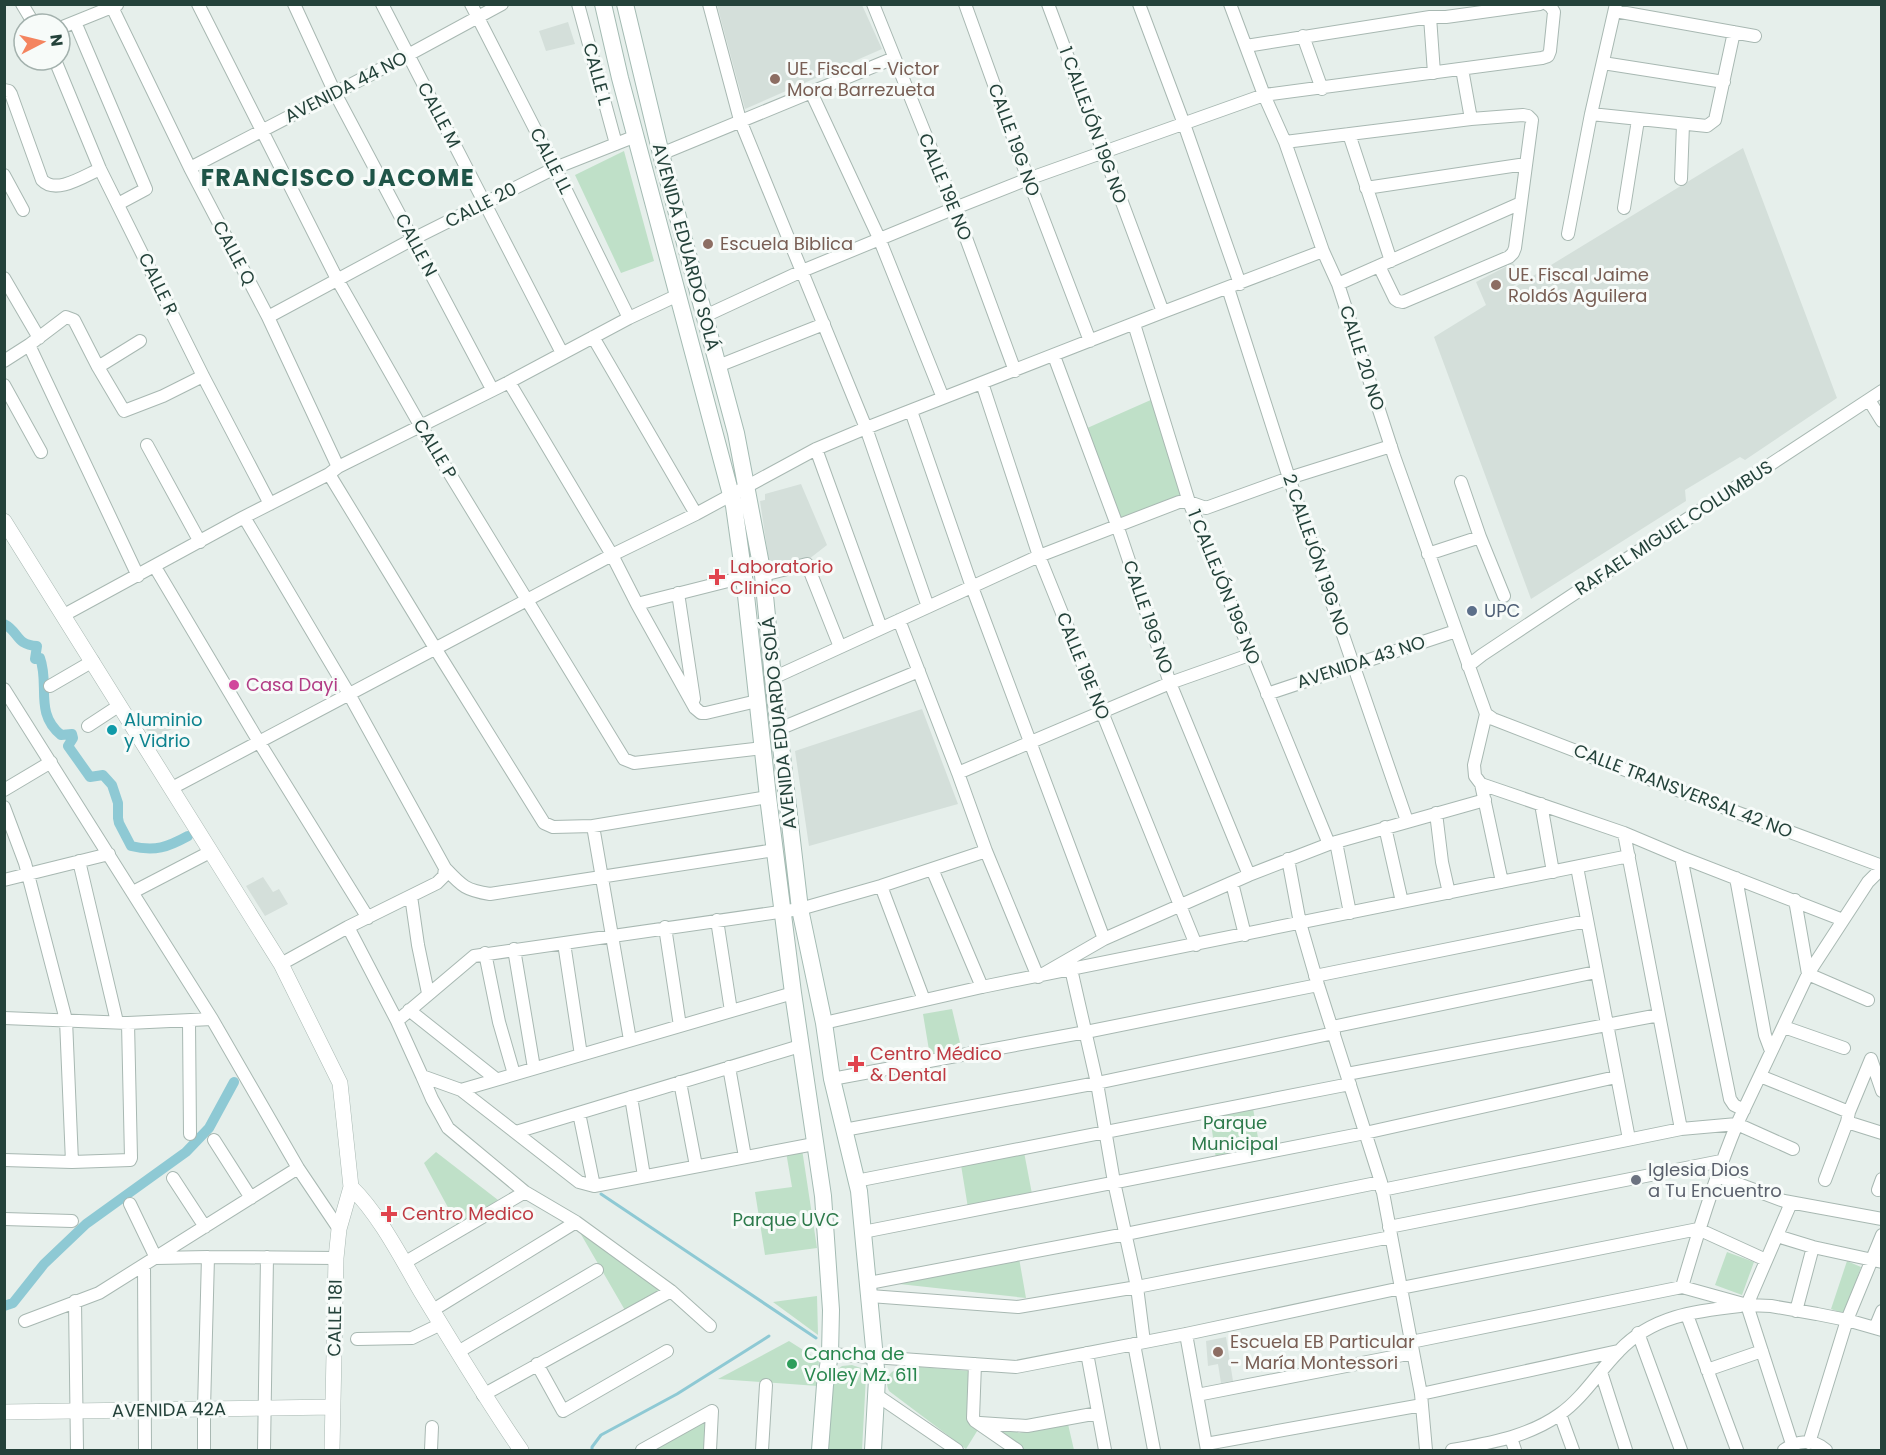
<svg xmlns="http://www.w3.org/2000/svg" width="1886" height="1455" font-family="Poppins,sans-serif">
	<rect width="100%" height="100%" fill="#e6efeb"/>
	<path fill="#d4dfda" d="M717 5H862L882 49 745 109Z
		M568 22 575 44 546 51 539 31Z
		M1743 148 1837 398 1745 460 1740 457 1685 490 1686 501 1531 599 1434 337 1486 305 1476 282 1513 263 1524 279 1510 288V290Z
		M801 484 827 545 809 559 770 569 760 501 765 500V494Z
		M922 709 958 804 809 846 795 751Z
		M172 710 179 725 152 740 144 725Z
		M263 877 273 892 279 889 288 904 265 916 246 886Z
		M1226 1337 1233 1381 1221 1383 1218 1364 1208 1366 1206 1341Z"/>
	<path fill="#bfe0c8" d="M624 151 654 261 621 273 575 175Z
		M1153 399 1185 498 1119 520 1085 429Z
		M952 1009 962 1051 930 1056 923 1014Z
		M1253 1108 1260 1150 1216 1159 1210 1116Z
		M802 1149 817 1248 765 1255 755 1192 792 1187 786 1152Z
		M436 1152 498 1200 458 1226 424 1163Z
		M1024 1152 1032 1194 968 1208 961 1165Z
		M575 1224 665 1290 626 1312Z
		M1727 1252 1754 1262 1742 1295 1715 1285Z
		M1019 1258 1026 1298 890 1283Z
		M1847 1261 1861 1267 1845 1314 1831 1309Z
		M817 1296 818 1335 773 1302Z
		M789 1341 819 1360 818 1386 718 1379Z
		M852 1365 861 1368 866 1376 862 1450H827L834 1372 842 1366Z
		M908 1366 970 1371 979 1428 966 1449 889 1391C882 1375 894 1368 908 1366Z
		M712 1414 710 1450H644Z
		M1068 1424 1074 1450H1021L992 1425 1011 1428 1019 1433Z"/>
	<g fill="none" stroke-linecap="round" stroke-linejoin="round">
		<path stroke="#8ec9d4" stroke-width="3" d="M601 1194 816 1338
			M592 1450V1447L601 1435 677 1394 769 1336"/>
		<path stroke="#8ec9d4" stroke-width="10" d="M4 624C19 631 15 645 37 646L35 659 40 658C50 685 34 713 61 735L72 734 73 738 68 746 90 777 103 775 112 785 118 803V818L119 823 131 846C155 852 168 847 188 836
			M4 1306 13 1303 44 1264 86 1224 186 1152 209 1128 234 1082"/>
		<defs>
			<path id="minor" d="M22 4 34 24
				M198 4 337 279 420 425 624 759 634 763 763 748
				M294 4 335 93 492 389
				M382 4 562 353
				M471 4 555 168 629 318
				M578 4 616 144
				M709 4 740 120 866 428 928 607
				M873 4 955 208 1015 371
				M965 4 1028 179 1090 341
				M1048 4 1163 312
				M1139 4 1184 124 1240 284
				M1230 4 1264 95 1285 142 1323 251 1338 284 1394 456 1486 714
				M112 7 190 168 268 317 338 467
				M1615 11 1755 36
				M1430 17 1434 73
				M75 22 146 189 118 204
				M60 28 117 5
				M1303 36 1322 89
				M1246 46 1430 17H1446L1540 4
				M55 60 100 169 203 376 270 504
				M1603 63 1724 82
				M1462 69 1471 119
				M4 90 9 91 11 94 42 180C56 195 84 176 100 169
				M811 92 879 238 943 398
				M1591 114 1707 126 1715 120 1734 32
				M1349 134 1391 261
				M1285 142 1471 119 1523 115 1528 116 1532 120 1521 203 1338 284
				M661 154 894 58
				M190 168 408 55 502 4
				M4 175 23 210
				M1681 179 1683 124
				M1366 188 1526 164
				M1624 208 1638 120
				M1568 234 1591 114 1616 4
				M1379 266 1395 299 1398 301 1403 302 1509 257 1513 253 1515 248 1521 203
				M4 278 39 338
				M1228 288 1289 478 1407 821
				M705 316 802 271 955 208 1028 179 1264 95 1542 58 1548 56 1550 51 1554 12 1551 7 1547 4
				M268 317 413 239 555 168 636 136
				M1134 324 1189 502 1329 844
				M593 337 696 514
				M1054 356 1117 525 1170 683 1249 875
				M4 361 29 345
				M718 366 824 324
				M98 367 140 341
				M509 382 612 555 637 604 695 708 701 713H706L757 701
				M982 383 1039 556 1196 945
				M4 385 41 452
				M1869 400 1882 421
				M147 445 200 542
				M816 449 881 628
				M329 474 435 648 544 823 553 827 593 826 768 797
				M244 517 349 694 445 868C462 886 465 890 490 894L775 850
				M1480 537 1504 596
				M1428 554 1480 537 1461 482
				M155 567 259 742 368 918
				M763 575 807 564 840 647
				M138 576 29 345 66 317 74 320 98 367 124 411 163 396 203 376
				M678 593 694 699
				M637 604 744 577
				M64 615 244 517 329 474 338 467 509 382 629 318 678 295
				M899 620 958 773 986 851 1038 977 1104 939 972 587 911 411
				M1468 666 1482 655C1615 566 1748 479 1882 391
				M773 678 1039 556 1179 502H1189L1206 508 1289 478 1391 446
				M50 686 93 661
				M4 689 212 1019 298 1168 339 1229
				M1267 694 1456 631
				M1486 714 1493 719 1698 798 1882 866
				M1486 714 1474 765 1475 776 1481 784 1502 882
				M88 726 120 705
				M779 729 919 671
				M958 773 1170 683 1252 654
				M1481 784 1624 833 1681 857 1843 920
				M172 788 612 555 696 514 816 449 866 428 1163 312 1323 251
				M4 790 51 762
				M1541 804 1553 872
				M4 807 25 863 66 1020 72 1162
				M1436 813 1442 862 1449 893
				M593 826 630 1040
				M1385 827 1402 902
				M1624 833 1681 1129
				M1336 842 1350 913
				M1681 857 1730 1099 1734 1105 1744 1110
				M1288 859 1300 923 1318 985 1381 1182 1421 1394 1426 1450
				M79 861 117 1022
				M1577 867 1629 1139
				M932 869 982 987
				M1736 878 1765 1035 1771 1051
				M4 880 109 854
				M1232 883 1245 935
				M881 886 924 1000
				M133 892 210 852
				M411 896 418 945 428 993
				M1795 900 1808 974 1868 1000
				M717 920 731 1011
				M348 927 397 1021 422 1076 461 1090 579 1182 594 1186 814 1144
				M665 927 680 1026
				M1104 939 1249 875 1329 844 1485 800
				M564 943 581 1055
				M514 949 534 1068
				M485 953 499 1022 514 1074
				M281 964 348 927 437 883 444 876 445 868
				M1071 969 1097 1083 1114 1182 1137 1287 1144 1342
				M1315 976 1587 921
				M409 1010 496 1079
				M4 1018 128 1023 212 1019
				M397 1021 474 956 800 909 881 886 986 851
				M189 1022 190 1134
				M824 1023 982 987 1629 856
				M1332 1027 1596 972
				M1784 1027 1844 1048
				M1871 1059 1882 1091
				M729 1067 745 1157
				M1347 1074 1659 1015
				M422 1076 432 1099 448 1128 525 1192 576 1222 671 1291 710 1326
				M1760 1076 1849 1112
				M832 1079 1086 1032 1318 985
				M680 1082 696 1166
				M461 1090 793 993
				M631 1097 644 1176
				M579 1113 594 1186
				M1847 1122 1882 1133
				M844 1130 1097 1083 1334 1033
				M516 1132 800 1046
				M214 1140 251 1198
				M4 1160 72 1162 130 1160 131 1158 128 1023
				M1717 1176 1784 1201 1882 1219
				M173 1178 205 1227
				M1825 1180 1847 1122 1849 1112 1871 1059
				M856 1181 1350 1084
				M1382 1190 1681 1129 1737 1124 1808 974 1868 882 1882 868
				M1878 1190 1882 1179
				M1791 1203 1747 1305 1792 1444
				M130 1204 156 1258 208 1257 336 1258
				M4 1219 72 1221
				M1389 1227 1721 1161
				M863 1232 1365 1133 1616 1077
				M1777 1236 1813 1247 1882 1262
				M404 1263 525 1192
				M144 1265 145 1450
				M869 1283 1126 1234 1381 1182
				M1682 1287C1698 1232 1715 1177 1737 1124L1793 1149
				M870 1296 1018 1307 1137 1287 1391 1237
				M75 1301 77 1450
				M433 1310 576 1222
				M1796 1311 1813 1247
				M1687 1315 1737 1450
				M25 1321 99 1293 298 1168
				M1875 1328 1882 1311
				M1638 1333 1681 1450
				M1186 1334 1207 1450
				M357 1339 412 1338 441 1324
				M1411 1342 1682 1287 1747 1305 1771 1306 1817 1314 1847 1320 1882 1330
				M1134 1344 1154 1450
				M458 1352 597 1270
				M1087 1353 1105 1450
				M830 1354 1016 1367 1186 1334 1401 1288 1698 1229 1766 1260
				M537 1364 563 1411 667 1351
				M975 1364 973 1418 975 1421 1017 1450
				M1707 1370 1762 1351
				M1601 1372 1626 1450
				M1421 1394 1618 1351
				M483 1395 671 1291
				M1197 1395 1413 1353
				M878 1396 957 1450
				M1560 1414 1573 1450
				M980 1423 1027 1426 1098 1413
				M1511 1438 1515 1450
				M1809 1443 1847 1320 1882 1235
				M1206 1444 1422 1405
				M204 1450V1409L208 1257
				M264 1450 267 1257
				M431 1450 432 1427
				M642 1450 712 1411
				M710 1450 712 1411
				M762 1450 766 1385
				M1452 1450C1489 1443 1528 1437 1560 1414 1583 1398 1599 1371 1619 1351 1652 1316 1695 1311 1740 1306
				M1784 1450C1797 1440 1813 1439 1826 1450"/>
			<path id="tertiary" d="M4 521 281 964 340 1083 351 1187C378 1213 401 1257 420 1290 453 1344 485 1398 521 1450
				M4 1412 333 1407
				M332 1450 336 1258 339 1229 351 1187"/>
			<path id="secondary" d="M603 4 620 78 734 506 744 577 768 797 793 993 823 1196 831 1310 830 1354 825 1385 820 1450
				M625 4 661 154 736 433 763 575 773 678 800 909 824 1023 832 1079 859 1191 877 1379 873 1450"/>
		</defs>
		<use href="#minor" stroke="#a8b8b2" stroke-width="14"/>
		<use href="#tertiary" stroke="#a8b8b2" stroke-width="16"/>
		<use href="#secondary" stroke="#a4bbb3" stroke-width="18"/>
		<use href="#minor" stroke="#fff" stroke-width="12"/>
		<use href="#tertiary" stroke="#fff" stroke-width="15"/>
		<use href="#secondary" stroke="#fff" stroke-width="16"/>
	</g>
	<g fill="#8d6e63" stroke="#f7fbf9" stroke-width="2">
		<circle cx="775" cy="79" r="6"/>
		<circle cx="708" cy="244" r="6"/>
		<circle cx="1496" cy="285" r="6"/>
		<circle cx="1218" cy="1352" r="6"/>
	</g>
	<g fill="#e0444e" stroke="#f7fbf9" stroke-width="2">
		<path d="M714 568h6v6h6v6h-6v6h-6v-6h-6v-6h6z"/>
		<path d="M853 1055h6v6h6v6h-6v6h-6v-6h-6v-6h6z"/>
		<path d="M386 1205h6v6h6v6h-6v6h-6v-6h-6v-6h6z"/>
	</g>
	<circle fill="#5c6f8a" stroke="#f7fbf9" stroke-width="2" cx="1472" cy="611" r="6"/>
	<circle fill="#d1479c" stroke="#f7fbf9" stroke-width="2" cx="234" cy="685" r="6"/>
	<circle fill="#0f9aa8" stroke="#f7fbf9" stroke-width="2" cx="112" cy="730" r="6"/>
	<circle fill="#6b7280" stroke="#f7fbf9" stroke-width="2" cx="1636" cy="1180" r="6"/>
	<circle fill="#2e9e5b" stroke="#f7fbf9" stroke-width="2" cx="792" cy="1364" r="6"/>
	<g text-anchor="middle" stroke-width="6" stroke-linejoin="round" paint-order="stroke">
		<g font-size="18" fill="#785e54" stroke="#f7fbf9" text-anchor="start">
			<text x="787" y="75">UE. Fiscal - Victor<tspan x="787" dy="21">Mora Barrezueta</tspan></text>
			<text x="720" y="250">Escuela Biblica</text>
			<text x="1508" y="281">UE. Fiscal Jaime<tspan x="1508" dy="21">Roldós Aguilera</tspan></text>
			<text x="1230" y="1348">Escuela EB Particular<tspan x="1230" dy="21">- María Montessori</tspan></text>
		</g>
		<g font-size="18" fill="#24423a" stroke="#f7fbf9">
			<text transform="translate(597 74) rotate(75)" y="6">CALLE L</text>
			<text transform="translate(346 87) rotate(-27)" y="6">AVENIDA 44 NO</text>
			<text transform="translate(439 115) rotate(62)" y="6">CALLE M</text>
			<text transform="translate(1093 125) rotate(70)" y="6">1 CALLEJÓN 19G NO</text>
			<text transform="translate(1014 140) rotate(70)" y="6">CALLE 19G NO</text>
			<text transform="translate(551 161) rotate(63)" y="6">CALLE LL</text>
			<text transform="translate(945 187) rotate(68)" y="6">CALLE 19E NO</text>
			<text transform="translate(481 205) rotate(-27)" y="6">CALLE 20</text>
			<text transform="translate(416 245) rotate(62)" y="6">CALLE N</text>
			<text transform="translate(686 247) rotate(75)" y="6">AVENIDA EDUARDO SOLÁ</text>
			<text transform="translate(234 253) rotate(62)" y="6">CALLE Q</text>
			<text transform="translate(158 284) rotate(64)" y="6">CALLE R</text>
			<text transform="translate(1362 358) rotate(72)" y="6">CALLE 20 NO</text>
			<text transform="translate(435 449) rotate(59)" y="6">CALLE P</text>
			<text transform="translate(1674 528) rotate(-33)" y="6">RAFAEL MIGUEL COLUMBUS</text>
			<text transform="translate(1316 555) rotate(71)" y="6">2 CALLEJÓN 19G NO</text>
			<text transform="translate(1224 587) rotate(68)" y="6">1 CALLEJÓN 19G NO</text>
			<text transform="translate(1148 617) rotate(71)" y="6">CALLE 19G NO</text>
			<text transform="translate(1361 662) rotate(-18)" y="6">AVENIDA 43 NO</text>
			<text transform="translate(1083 666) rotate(68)" y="6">CALLE 19E NO</text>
			<text transform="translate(779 723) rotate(-96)" y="6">AVENIDA EDUARDO SOLÁ</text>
			<text transform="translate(1683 791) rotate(21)" y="6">CALLE TRANSVERSAL 42 NO</text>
			<text transform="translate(335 1318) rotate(-89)" y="6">CALLE 18I</text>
			<text transform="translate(169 1410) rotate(-1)" y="6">AVENIDA 42A</text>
		</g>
		<g font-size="18" fill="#be3a42" stroke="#f7fbf9" text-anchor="start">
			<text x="730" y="573">Laboratorio<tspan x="730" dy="21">Clinico</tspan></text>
			<text x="870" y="1060">Centro Médico<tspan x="870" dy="21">&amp; Dental</tspan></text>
			<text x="402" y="1220">Centro Medico</text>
		</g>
		<g font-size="18" fill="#4e5e75" stroke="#f7fbf9" text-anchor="start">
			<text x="1484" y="617">UPC</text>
		</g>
		<g font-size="18" fill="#b23c85" stroke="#f7fbf9" text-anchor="start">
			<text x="246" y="691">Casa Dayi</text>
		</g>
		<g font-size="18" fill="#0d838f" stroke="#f7fbf9" text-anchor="start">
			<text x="124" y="726">Aluminio<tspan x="124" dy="21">y Vidrio</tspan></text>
		</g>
		<g font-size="18" fill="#2d7a4b" stroke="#f7fbf9">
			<text x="1235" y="1129">Parque<tspan x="1235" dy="21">Municipal</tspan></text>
			<text x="786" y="1226">Parque UVC</text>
		</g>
		<g font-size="18" fill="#5b616d" stroke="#f7fbf9" text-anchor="start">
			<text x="1648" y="1176">Iglesia Dios<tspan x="1648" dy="21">a Tu Encuentro</tspan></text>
		</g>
		<g font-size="18" fill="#27864d" stroke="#f7fbf9" text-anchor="start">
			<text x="804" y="1360">Cancha de<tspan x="804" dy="21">Volley Mz. 611</tspan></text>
		</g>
		<g font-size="24" font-weight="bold" letter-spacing="1.5" fill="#1f5548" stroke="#f7fbf9">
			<text x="338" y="186">FRANCISCO JACOME</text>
		</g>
	</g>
	<rect width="1886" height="1455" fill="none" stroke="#24423a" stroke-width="12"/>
	<g transform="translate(42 42) rotate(83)"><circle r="28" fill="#f7fbf9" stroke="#a3b1ad" stroke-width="1.5"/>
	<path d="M0-4.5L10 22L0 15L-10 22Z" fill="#f4845f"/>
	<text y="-9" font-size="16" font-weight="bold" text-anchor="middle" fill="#24423a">N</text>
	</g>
</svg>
